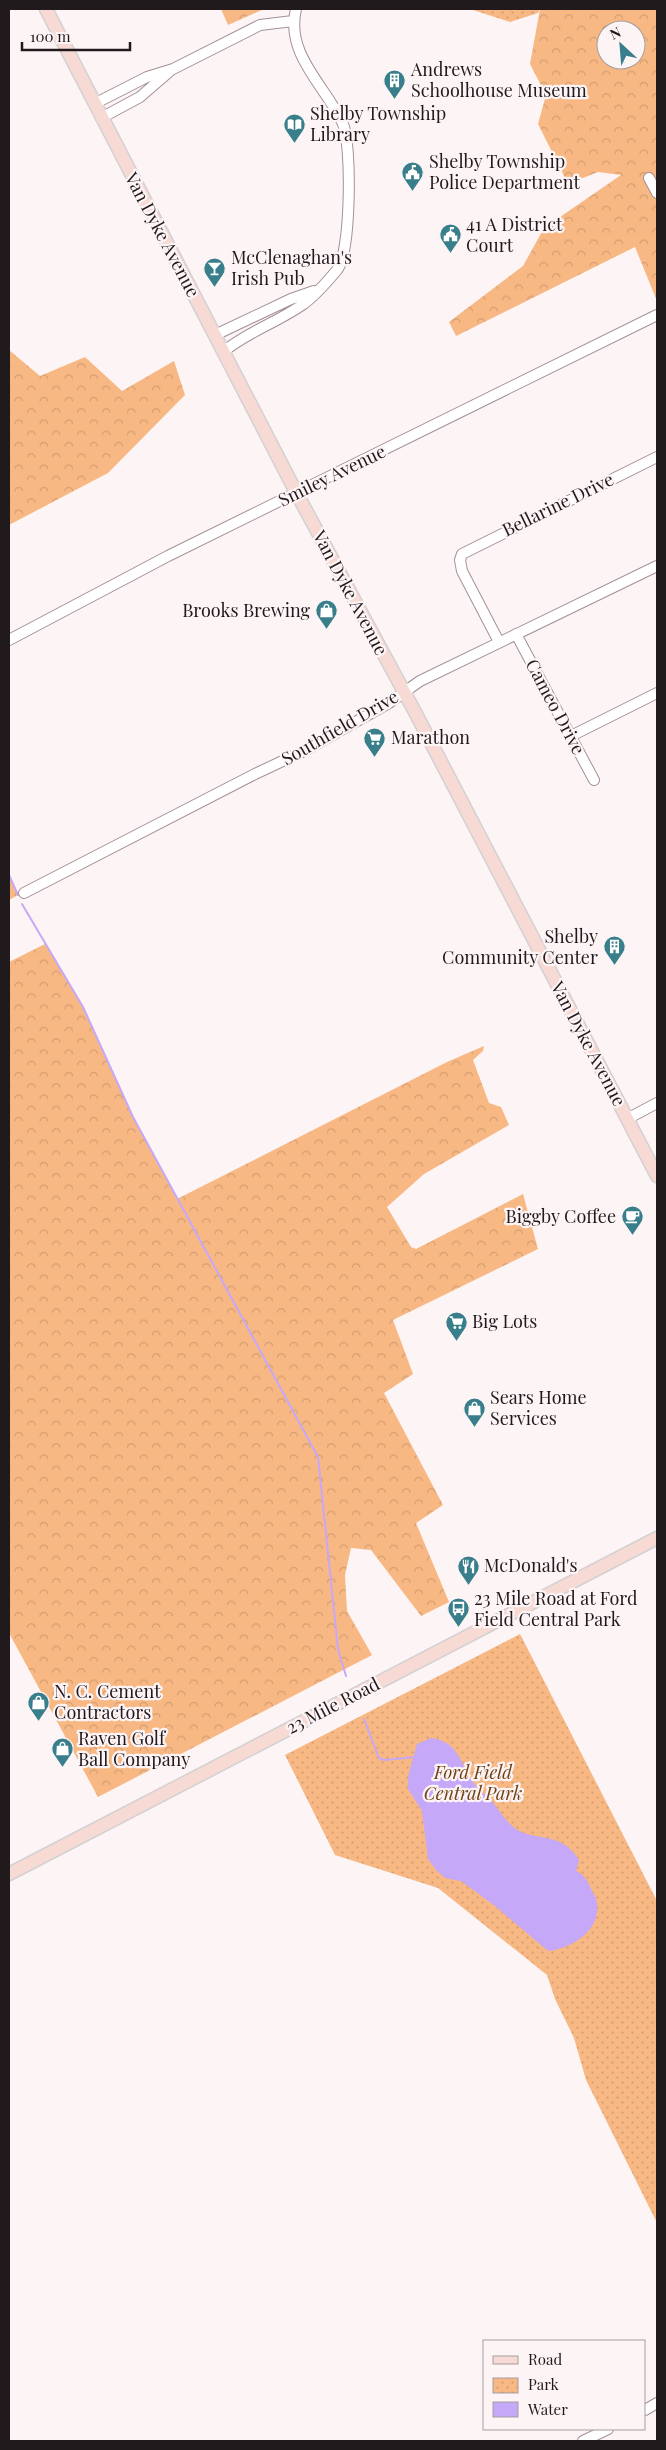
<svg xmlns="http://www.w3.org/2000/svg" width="666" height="2450" font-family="'Playfair Display',serif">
	<defs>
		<pattern id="forest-crowns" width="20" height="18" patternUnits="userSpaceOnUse" patternTransform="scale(1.25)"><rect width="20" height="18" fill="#f8b884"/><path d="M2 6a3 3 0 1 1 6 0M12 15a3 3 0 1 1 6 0" fill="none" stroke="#d49e71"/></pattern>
		<pattern id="park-dots" width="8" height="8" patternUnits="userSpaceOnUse" patternTransform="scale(1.25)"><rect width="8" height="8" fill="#f8b884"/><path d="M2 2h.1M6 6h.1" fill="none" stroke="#d49e71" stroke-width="1.8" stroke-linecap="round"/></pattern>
	</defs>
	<rect width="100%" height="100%" fill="#fdf4f6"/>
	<path fill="url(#forest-crowns)" fill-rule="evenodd" d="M221 9H264L228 25Z
		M540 9H657V301L635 247 456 336 449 322 523 266 544 228 621 175 598 172 568 184 538 124 546 95 530 64ZM606 30H636V60H606Z
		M9 350 40 376 85 357 122 391 174 361 185 395 108 473 9 525Z
		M9 875 18 895 9 900Z
		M45 944 83 1007 133 1117 177 1199 447 1062 484 1046 483 1051 473 1060 489 1103 501 1107 509 1125 424 1174 387 1207 411 1247 416 1249 523 1194 538 1249 393 1320 413 1374 384 1393 443 1505 416 1523 449 1602 421 1616 371 1550 351 1548 345 1575 347 1611 372 1655 98 1797 9 1633V962Z"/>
	<path fill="url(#park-dots)" d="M470 9H540L538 13 510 22Z
		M520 1634 657 1901V2223L586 2080 574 2038 555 1999 547 1975 438 1888 335 1855 285 1755Z"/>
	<path fill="#c6a8f8" d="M431 1738C461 1742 460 1766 476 1786 480 1791 486 1795 490 1799 497 1807 502 1816 510 1824 530 1845 559 1827 579 1860L576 1871C584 1874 588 1881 591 1889 593 1893 597 1899 597 1903 601 1931 570 1949 548 1951L495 1906 461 1881 445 1878 436 1870 428 1859 422 1811 408 1789V1776L417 1744Z"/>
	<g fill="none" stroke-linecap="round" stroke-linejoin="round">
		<path stroke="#c6a8f8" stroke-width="2" d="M9 875 18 895
			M22 904 83 1007 133 1117 318 1457 338 1649 346 1676
			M364 1719 379 1758 384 1760 416 1757"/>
		<defs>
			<path id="minor" d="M94 104 147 77 173 69 260 25 293 21
				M101 118 140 97 170 71
				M649 178 657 193
				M215 335 291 299 314 291
				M223 352C247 332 276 323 302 305 314 297 327 282 337 270 351 254 352 145 343 124 326 86 285 55 296 9
				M516 634 594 780
				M9 640 168 556 657 315
				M499 642 462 571 460 560 462 554 657 457
				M571 736 657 693
				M24 893 255 774 306 750 389 703 420 681 657 566
				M627 1119 657 1103
				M645 2410 657 2403
				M583 2441 608 2429"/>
			<path id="major" d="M46 9 297 494 415 712 657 1176
				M9 1874 657 1538"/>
		</defs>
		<use href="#minor" stroke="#a39196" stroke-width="12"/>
		<use href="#major" stroke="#d3d1d2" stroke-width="15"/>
		<use href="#minor" stroke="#fff" stroke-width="10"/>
		<use href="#major" stroke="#f7dad4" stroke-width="12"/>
	</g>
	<defs>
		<symbol id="building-pin" viewBox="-11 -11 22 30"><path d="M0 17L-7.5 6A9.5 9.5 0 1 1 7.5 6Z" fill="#387e8b" stroke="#fdf4f6"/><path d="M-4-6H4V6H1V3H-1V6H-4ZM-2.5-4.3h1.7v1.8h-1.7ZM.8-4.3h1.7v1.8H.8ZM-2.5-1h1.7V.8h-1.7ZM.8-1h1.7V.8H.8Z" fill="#fff"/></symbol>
		<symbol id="library-pin" viewBox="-11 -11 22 30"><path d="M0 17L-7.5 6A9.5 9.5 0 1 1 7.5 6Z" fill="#387e8b" stroke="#fdf4f6"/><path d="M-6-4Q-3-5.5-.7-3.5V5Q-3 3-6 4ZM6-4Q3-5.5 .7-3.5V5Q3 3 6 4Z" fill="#fff"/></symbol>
		<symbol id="civic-pin" viewBox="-11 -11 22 30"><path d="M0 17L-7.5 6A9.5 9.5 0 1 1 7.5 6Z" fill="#387e8b" stroke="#fdf4f6"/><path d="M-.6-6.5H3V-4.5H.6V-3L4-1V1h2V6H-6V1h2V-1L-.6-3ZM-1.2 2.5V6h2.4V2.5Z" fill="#fff"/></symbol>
		<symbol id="bar-pin" viewBox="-11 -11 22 30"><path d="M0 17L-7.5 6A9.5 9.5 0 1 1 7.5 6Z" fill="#387e8b" stroke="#fdf4f6"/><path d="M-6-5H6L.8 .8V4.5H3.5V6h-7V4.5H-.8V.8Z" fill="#fff"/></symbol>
		<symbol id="shop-pin" viewBox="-11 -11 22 30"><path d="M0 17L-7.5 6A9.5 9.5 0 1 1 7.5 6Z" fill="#387e8b" stroke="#fdf4f6"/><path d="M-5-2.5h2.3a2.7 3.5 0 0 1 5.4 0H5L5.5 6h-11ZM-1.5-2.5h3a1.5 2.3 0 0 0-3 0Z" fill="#fff"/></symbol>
		<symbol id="supermarket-pin" viewBox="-11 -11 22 30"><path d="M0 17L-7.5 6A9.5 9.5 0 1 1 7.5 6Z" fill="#387e8b" stroke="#fdf4f6"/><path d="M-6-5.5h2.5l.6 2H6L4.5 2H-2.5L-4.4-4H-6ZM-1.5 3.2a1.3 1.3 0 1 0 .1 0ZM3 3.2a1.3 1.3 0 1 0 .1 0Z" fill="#fff"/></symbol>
		<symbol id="cafe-pin" viewBox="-11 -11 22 30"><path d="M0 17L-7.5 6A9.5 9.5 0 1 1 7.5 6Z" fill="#387e8b" stroke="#fdf4f6"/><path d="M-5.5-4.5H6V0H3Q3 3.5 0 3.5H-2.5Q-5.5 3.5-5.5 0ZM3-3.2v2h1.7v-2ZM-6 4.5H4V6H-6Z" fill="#fff"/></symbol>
		<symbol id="restaurant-pin" viewBox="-11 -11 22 30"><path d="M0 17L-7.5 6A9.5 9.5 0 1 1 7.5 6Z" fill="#387e8b" stroke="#fdf4f6"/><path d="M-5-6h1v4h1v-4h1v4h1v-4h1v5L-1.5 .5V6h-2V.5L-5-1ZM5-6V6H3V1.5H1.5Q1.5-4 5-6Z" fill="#fff"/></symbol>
		<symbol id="bus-pin" viewBox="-11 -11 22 30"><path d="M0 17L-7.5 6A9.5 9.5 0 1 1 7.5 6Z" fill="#387e8b" stroke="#fdf4f6"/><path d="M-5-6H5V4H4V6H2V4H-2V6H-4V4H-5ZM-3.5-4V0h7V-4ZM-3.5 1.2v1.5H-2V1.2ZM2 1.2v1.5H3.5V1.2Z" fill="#fff"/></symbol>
	</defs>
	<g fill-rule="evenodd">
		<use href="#building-pin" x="382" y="68" width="25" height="34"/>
		<use href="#library-pin" x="282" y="112" width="25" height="34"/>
		<use href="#civic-pin" x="400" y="160" width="25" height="34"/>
		<use href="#civic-pin" x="438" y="222" width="25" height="34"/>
		<use href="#bar-pin" x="202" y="256" width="25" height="34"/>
		<use href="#shop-pin" x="314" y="598" width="25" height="34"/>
		<use href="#supermarket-pin" x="362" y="726" width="25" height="34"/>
		<use href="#building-pin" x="602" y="934" width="25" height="34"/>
		<use href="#cafe-pin" x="620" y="1204" width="25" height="34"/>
		<use href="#supermarket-pin" x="444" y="1310" width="25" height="34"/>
		<use href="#shop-pin" x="462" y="1396" width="25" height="34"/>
		<use href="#restaurant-pin" x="456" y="1554" width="25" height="34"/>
		<use href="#bus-pin" x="446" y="1596" width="25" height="34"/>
		<use href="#shop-pin" x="26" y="1690" width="25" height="34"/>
		<use href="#shop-pin" x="50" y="1736" width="25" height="34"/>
	</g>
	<g text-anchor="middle" stroke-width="4.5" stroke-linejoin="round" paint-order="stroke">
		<g font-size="18" fill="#211a1c" stroke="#fdf4f6" text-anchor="start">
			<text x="411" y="76">Andrews<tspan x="411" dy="21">Schoolhouse Museum</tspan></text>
			<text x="310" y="120">Shelby Township<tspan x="310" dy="21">Library</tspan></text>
			<text x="429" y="168">Shelby Township<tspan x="429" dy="21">Police Department</tspan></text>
			<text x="466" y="231">41 A District<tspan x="466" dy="21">Court</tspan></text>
			<text x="231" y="264">McClenaghan's<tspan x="231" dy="21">Irish Pub</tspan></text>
			<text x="310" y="617" text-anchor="end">Brooks Brewing</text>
			<text x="391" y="744">Marathon</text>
			<text x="598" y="943" text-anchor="end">Shelby<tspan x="598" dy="21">Community Center</tspan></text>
			<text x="616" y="1223" text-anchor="end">Biggby Coffee</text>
			<text x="472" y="1328">Big Lots</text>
			<text x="490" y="1404">Sears Home<tspan x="490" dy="21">Services</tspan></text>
			<text x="484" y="1572">McDonald's</text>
			<text x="474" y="1605">23 Mile Road at Ford<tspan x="474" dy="21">Field Central Park</tspan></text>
			<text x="54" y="1698">N. C. Cement<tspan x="54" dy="21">Contractors</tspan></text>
			<text x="78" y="1745">Raven Golf<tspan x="78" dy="21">Ball Company</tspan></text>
		</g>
		<g font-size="18" fill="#211a1c" stroke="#fdf4f6">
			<text transform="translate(162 235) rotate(62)" y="6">Van Dyke Avenue</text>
			<text transform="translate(332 476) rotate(-26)" y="6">Smiley Avenue</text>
			<text transform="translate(558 505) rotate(-26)" y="6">Bellarine Drive</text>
			<text transform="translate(350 593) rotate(62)" y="6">Van Dyke Avenue</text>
			<text transform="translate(555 707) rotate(62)" y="6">Cameo Drive</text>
			<text transform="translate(340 728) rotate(-30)" y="6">Southfield Drive</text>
			<text transform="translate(588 1044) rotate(62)" y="6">Van Dyke Avenue</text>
			<text transform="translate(333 1706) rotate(-27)" y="6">23 Mile Road</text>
		</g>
		<g font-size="18" font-style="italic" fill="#704113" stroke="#fdf4f6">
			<text x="473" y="1779">Ford Field<tspan x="473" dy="21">Central Park</tspan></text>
		</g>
	</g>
	<rect width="666" height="2450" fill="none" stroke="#211a1c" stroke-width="20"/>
	<rect x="483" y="2340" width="162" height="90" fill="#fdf4f6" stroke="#a59d9f"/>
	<rect x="493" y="2356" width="25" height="8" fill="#f7dad4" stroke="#a59d9f"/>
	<text x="528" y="2365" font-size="15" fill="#211a1c">Road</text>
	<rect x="493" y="2378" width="25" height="15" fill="url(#park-dots)" stroke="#a59d9f"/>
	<text x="528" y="2390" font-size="15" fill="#211a1c">Park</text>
	<rect x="493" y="2402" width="25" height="15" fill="#c6a8f8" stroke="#a59d9f"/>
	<text x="528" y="2415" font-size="15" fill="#211a1c">Water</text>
	<g transform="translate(621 45) rotate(334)"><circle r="24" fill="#fdf4f6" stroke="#a59d9f"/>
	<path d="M0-4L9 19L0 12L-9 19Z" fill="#387e8b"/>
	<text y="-8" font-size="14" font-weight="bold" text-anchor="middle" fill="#211a1c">N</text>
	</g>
	<path d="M22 42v8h108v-8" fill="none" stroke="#211a1c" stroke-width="2.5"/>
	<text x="30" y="42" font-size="15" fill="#211a1c" stroke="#fdf4f6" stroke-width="4" paint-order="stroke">100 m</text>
</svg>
